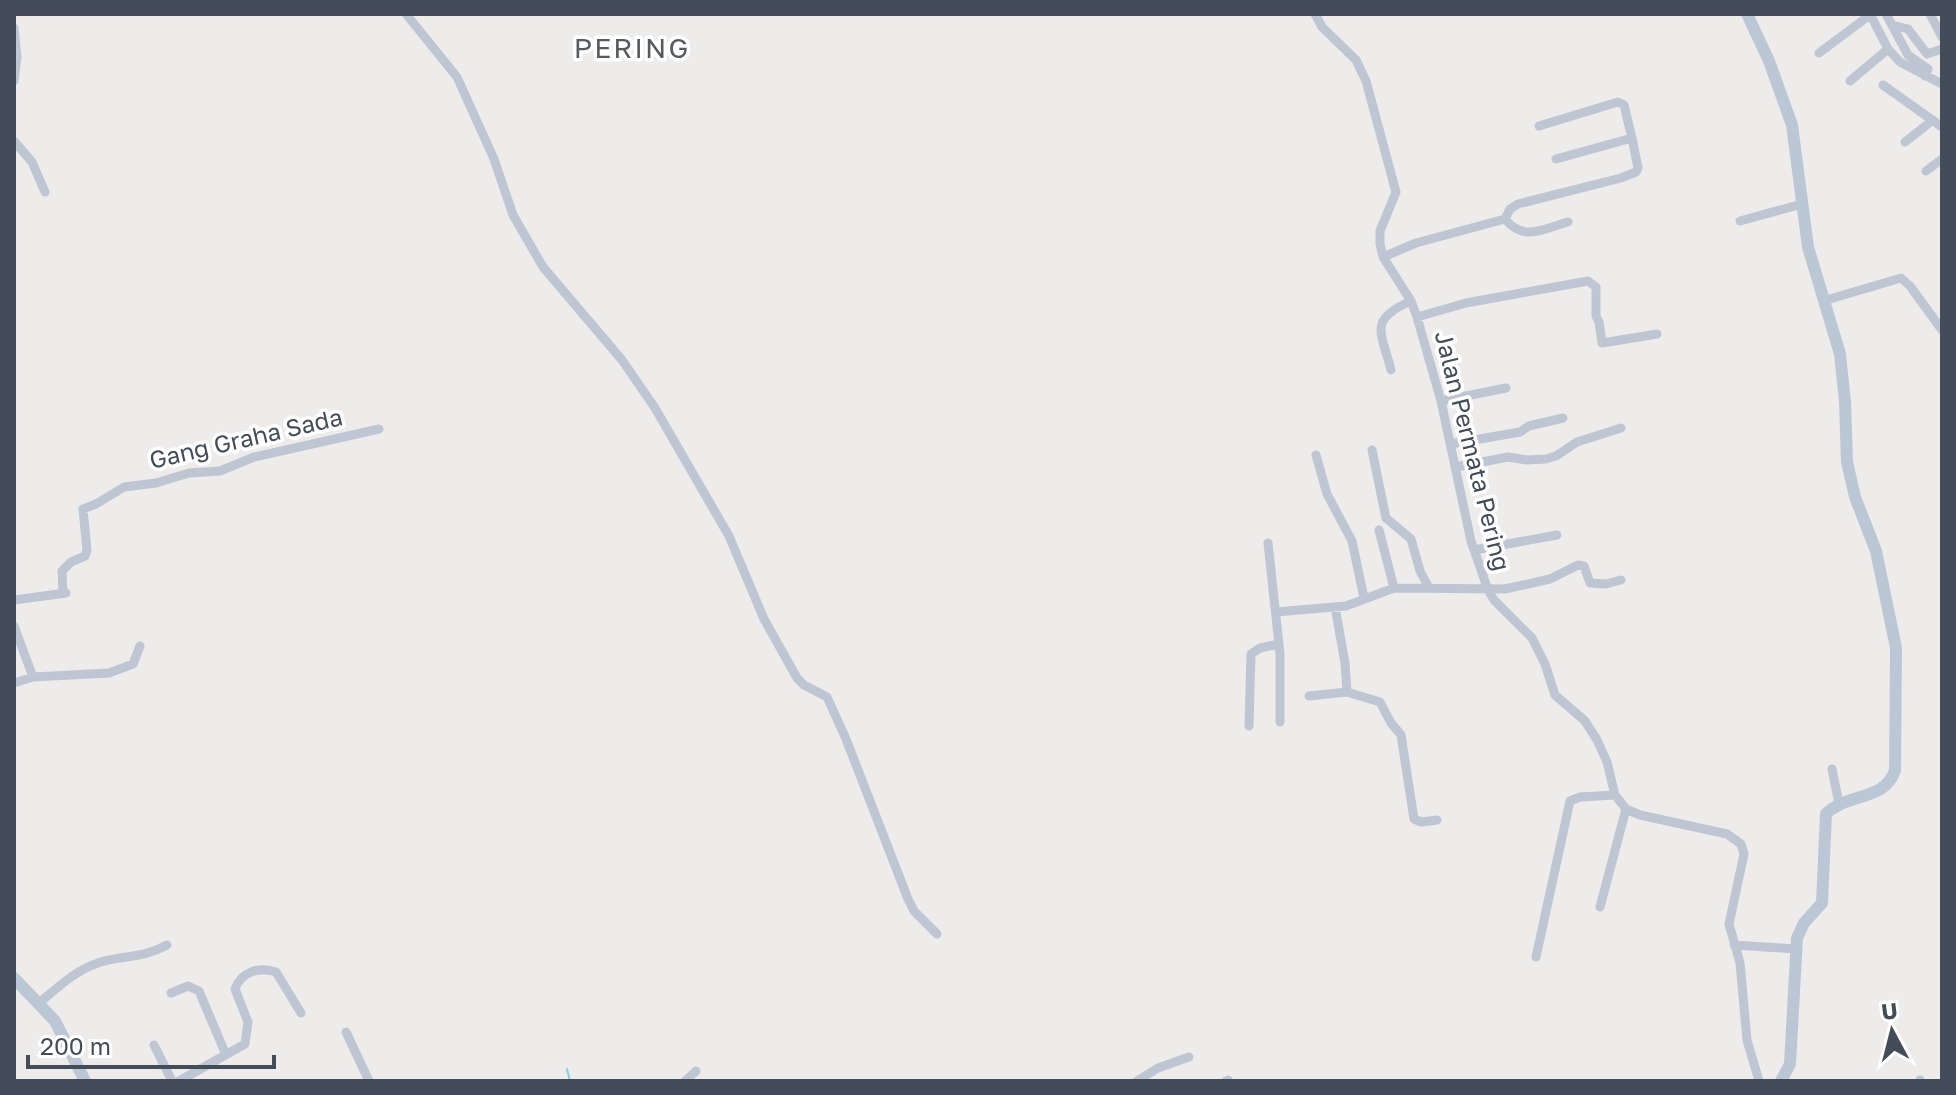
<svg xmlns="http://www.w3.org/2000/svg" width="1956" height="1095" font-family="'Golos Text',sans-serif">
	<rect width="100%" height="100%" fill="#eeebeb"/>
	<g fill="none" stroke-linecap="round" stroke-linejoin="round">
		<path stroke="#7ed2f0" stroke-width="2" d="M567 1069 570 1081"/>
		<path stroke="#bdc6d2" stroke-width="9" d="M406 14 457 77 494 159 513 215 543 267 622 360 655 408 729 536 764 619 797 678 804 685 827 697 846 739 908 899 914 911 937 934
			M1315 14 1322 27 1356 60 1366 81 1396 192 1380 231V244L1383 257 1411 301 1417 317 1441 401 1471 541 1488 590 1494 600 1532 638 1545 664 1555 695 1585 721 1597 740 1607 762 1615 795 1626 809 1640 815 1727 834 1741 844 1744 854 1729 924 1740 963 1747 1040 1759 1081
			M1870 14 1888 49
			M1886 14 1908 55 1928 69 1925 76
			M1930 14 1942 37
			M1892 25 1908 29 1927 54 1942 49
			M14 28 17 58 14 81
			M1819 53 1870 15
			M1850 81 1888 49 1900 62 1942 84
			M1883 85 1942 127
			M1539 126 1618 102 1624 105 1632 138
			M14 141 32 162 45 192
			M1905 142 1933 120
			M1926 171 1942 159
			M1505 219C1524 242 1542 229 1568 222
			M1740 221 1802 204
			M1383 257 1416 243 1505 219 1510 209 1518 204 1621 178 1636 172 1638 168 1632 138 1556 159
			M1823 301 1901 278 1910 286 1942 330
			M1417 317 1466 303 1588 281 1596 287V316L1599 322 1602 343 1657 334
			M1391 370C1381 331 1368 320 1411 301
			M1441 401 1506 388
			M1451 444 1520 432 1529 426 1563 418
			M1372 450 1386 518 1411 539 1420 571 1429 588
			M1316 455 1327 494 1352 541 1364 598
			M1456 467 1508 457 1527 460 1546 459 1556 456 1577 442 1621 428
			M1379 530 1394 588
			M1268 543 1280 654V722
			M1474 550 1557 535
			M63 593 62 571 71 562 85 556 87 550 83 509 96 504 124 487 156 483 189 473 220 471 254 457 379 429
			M14 600 66 593
			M1335 607 1345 663 1347 692
			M1276 612 1346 606 1394 588 1505 589 1550 579 1578 565 1584 566 1590 583 1606 584 1621 580
			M14 626 33 677 14 683
			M33 677 109 673 133 664 140 646
			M1309 696 1347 692 1380 702 1391 723 1401 735 1414 819 1421 822 1437 820
			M1249 726 1251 654 1260 648 1278 644
			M1832 769 1839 804
			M1600 907 1626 809
			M1734 945 1796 949
			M1536 957 1570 801 1580 797 1615 795
			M171 993 188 986 199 991 226 1055
			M39 1003C57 988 76 970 98 963 125 954 139 960 167 945
			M346 1032 369 1081
			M154 1045 172 1081
			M1920 1080V1081
			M179 1081 245 1044 248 1022 235 989C241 972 259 966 276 972L301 1013
			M685 1081 696 1071
			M1137 1081 1158 1068 1189 1057
			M1226 1081 1228 1080"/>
		<path stroke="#bcc7d6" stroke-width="12" d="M1747 14 1769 61 1792 125 1808 247 1840 354 1845 402 1847 462 1855 497 1876 551 1896 648 1895 770C1886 801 1846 793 1826 814L1822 903 1804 923 1797 938 1790 1064 1781 1081
			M14 978 55 1021 85 1081"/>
	</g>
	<g text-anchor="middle" stroke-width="7" stroke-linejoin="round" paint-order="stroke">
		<g font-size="24" fill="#434d59" stroke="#fff">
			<text transform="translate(246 439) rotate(-13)" y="8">Gang Graha Sada</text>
			<text transform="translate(1472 451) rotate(76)" y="8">Jalan Permata Pering</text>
		</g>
		<g font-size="28" letter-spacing="2" fill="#575b60" stroke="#fff">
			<text x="632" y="58">PERING</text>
		</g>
	</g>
	<rect width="1956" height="1095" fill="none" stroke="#434d59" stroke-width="32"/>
	<g transform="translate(1892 1031) rotate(353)" stroke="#ffffff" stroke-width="6" paint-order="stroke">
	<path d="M0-6L14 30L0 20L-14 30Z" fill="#434d59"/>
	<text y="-12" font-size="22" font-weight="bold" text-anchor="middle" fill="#434d59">U</text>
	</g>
	<path d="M28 1055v12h246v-12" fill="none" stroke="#434d59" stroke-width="4"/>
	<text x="40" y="1055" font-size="24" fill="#434d59" stroke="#ffffff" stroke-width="6" paint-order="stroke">200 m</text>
</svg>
